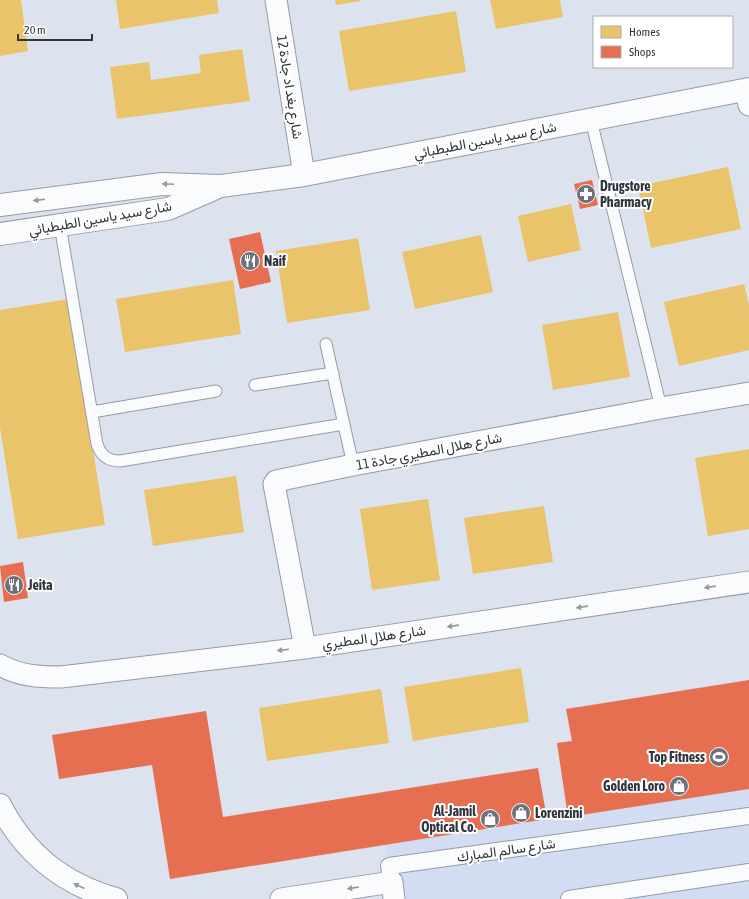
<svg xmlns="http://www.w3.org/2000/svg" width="749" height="899" font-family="'Asap Condensed',Vazirmatn,sans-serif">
	<rect width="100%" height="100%" fill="#dce2ee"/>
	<path fill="#d2dcf2" d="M749 787V899H394L385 845Z"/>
	<path fill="#e9c46a" d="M0 0H21L28 51 0 56Z
		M116 0H217L219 13 120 29Z
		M335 0H360V1L336 5Z
		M490 0H560L563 17 496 29Z
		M456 11 466 72 349 91 339 31Z
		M242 49 250 101 117 119 110 67 149 62 151 80 201 73 199 55Z
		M728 167 741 229 651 248 638 186Z
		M571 204 581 250 528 262 518 216Z
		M481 235 493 292 415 309 402 252Z
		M358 238 370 310 287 323 276 251Z
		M233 280 241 334 125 352 116 299Z
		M744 284 749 305V350L679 366 664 302Z
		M69 299 105 525 18 539 0 428V310Z
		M618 312 630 377 553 390 542 325Z
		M749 449V529L708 536 695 458Z
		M236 476 244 532 153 546 144 490Z
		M428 499 440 580 372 590 360 509Z
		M544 506 553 562 473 574 464 518Z
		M521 668 529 722 413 741 404 687Z
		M381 689 389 743 267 761 259 708Z"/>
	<path fill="#e76f51" d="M592 180 598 205 580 209 574 184Z
		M260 232 271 282 240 289 229 239Z
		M23 562 28 598 4 602 0 566Z
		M749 680V789L568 817 557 743 572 741 566 709Z
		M206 711 223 817 538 768 547 819 170 879 152 765 59 779 52 735Z"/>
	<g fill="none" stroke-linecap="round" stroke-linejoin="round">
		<defs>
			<path id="service" d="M591 120 661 408
				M60 225 97 444C101 456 108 461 120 461L344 424
				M326 344 353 465
				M255 385 333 373
				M92 412 216 391"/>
			<path id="pedestrian" d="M392 882 389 866 749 816
				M569 899 749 872"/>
			<path id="minor" d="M276 0 304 175
				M746 90 749 105
				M305 648 274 484 276 481 353 465 661 408 749 393
				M0 665C20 676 39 677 61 677L305 648 749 582
				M281 899 392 882 394 899"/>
			<path id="tertiary" d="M0 205 162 184 221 186 304 175 749 89
				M0 234 168 209 216 188"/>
			<path id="primary" d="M0 805C25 854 63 884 116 899"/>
		</defs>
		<use href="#service" stroke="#979ba4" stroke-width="13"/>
		<use href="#pedestrian" stroke="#979ba4" stroke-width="18"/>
		<use href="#minor" stroke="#979ba4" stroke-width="23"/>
		<use href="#tertiary" stroke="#979ba4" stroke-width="24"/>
		<use href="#primary" stroke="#979ba4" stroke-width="24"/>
		<use href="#service" stroke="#fafbfc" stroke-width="11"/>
		<use href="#pedestrian" stroke="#fafbfc" stroke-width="16"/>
		<use href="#minor" stroke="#fafbfc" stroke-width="21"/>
		<use href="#tertiary" stroke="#fafbfc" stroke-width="22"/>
		<use href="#primary" stroke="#fafbfc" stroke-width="22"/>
	</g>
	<defs><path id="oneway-solid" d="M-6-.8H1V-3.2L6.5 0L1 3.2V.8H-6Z"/></defs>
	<g fill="#95989c">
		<use href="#oneway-solid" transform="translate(168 184) rotate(-178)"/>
		<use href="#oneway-solid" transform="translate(39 200) rotate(173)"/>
		<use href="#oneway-solid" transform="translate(710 587) rotate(172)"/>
		<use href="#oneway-solid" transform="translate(582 607) rotate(172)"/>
		<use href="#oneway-solid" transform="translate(453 626) rotate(172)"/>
		<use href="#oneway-solid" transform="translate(283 650) rotate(173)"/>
		<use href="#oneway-solid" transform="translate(79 886) rotate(-155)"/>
		<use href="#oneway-solid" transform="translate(353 888) rotate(171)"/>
	</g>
	<defs>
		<symbol id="pharmacy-disc" viewBox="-11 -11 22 22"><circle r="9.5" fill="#6c717b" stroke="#fff"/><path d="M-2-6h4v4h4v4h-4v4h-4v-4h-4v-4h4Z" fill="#fff"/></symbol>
		<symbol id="restaurant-disc" viewBox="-11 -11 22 22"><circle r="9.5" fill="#6c717b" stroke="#fff"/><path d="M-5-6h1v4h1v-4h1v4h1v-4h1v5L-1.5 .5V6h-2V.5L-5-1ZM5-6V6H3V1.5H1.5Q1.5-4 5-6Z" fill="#fff"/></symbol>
		<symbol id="stadium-disc" viewBox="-11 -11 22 22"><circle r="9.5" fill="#6c717b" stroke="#fff"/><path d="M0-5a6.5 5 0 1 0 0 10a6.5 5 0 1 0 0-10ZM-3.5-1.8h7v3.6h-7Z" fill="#fff"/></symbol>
		<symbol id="shop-disc" viewBox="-11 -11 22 22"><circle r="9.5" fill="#6c717b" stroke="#fff"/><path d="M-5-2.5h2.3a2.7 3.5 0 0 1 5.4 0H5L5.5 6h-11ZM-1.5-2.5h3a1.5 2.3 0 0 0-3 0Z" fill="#fff"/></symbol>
	</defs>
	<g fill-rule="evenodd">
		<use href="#pharmacy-disc" x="575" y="183" width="22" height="22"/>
		<use href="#restaurant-disc" x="239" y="250" width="22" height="22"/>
		<use href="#restaurant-disc" x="3" y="574" width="22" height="22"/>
		<use href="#stadium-disc" x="708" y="746" width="22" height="22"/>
		<use href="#shop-disc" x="668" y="775" width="22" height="22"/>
		<use href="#shop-disc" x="510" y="802" width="22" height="22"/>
		<use href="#shop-disc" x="479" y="808" width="22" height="22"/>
	</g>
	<g text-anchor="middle" stroke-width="4" stroke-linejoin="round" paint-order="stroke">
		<g font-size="14" fill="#30343d" stroke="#fff">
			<text transform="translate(290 87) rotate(81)" y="5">شارع بغد اد جادة 12</text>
			<text transform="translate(485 140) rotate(-11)" y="5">شارع سيد ياسين الطبطبائي</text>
			<text transform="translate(100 218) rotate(-10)" y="5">شارع سيد ياسين الطبطبائي</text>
			<text transform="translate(429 451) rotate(-11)" y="5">شارع هلال المطيري جادة 11</text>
			<text transform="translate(374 637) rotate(-8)" y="5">شارع هلال المطيري</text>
			<text transform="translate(506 850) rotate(-8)" y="5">شارع سالم المبارك</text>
		</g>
		<g font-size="14" font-weight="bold" fill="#30343d" stroke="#fff" text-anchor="start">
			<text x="600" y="191">Drugstore<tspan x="600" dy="16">Pharmacy</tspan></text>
			<text x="264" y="266">Naif</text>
			<text x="28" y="590">Jeita</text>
			<text x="705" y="762" text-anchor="end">Top Fitness</text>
			<text x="665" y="791" text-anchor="end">Golden Loro</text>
			<text x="476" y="816" text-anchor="end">Al-Jamil<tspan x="476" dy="16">Optical Co.</tspan></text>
			<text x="535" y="818">Lorenzini</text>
		</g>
	</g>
	<rect x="593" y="16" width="140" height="52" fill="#ffffff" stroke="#acaeb1"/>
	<rect x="601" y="26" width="20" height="12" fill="#e9c46a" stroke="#acaeb1"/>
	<text x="629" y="36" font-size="12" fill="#30343d">Homes</text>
	<rect x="601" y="46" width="20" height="12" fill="#e76f51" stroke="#acaeb1"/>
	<text x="629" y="56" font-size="12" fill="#30343d">Shops</text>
	<path d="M18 34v6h74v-6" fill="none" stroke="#30343d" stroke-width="2"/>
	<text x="24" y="34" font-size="12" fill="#30343d" stroke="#ffffff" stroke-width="3" paint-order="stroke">20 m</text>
</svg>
